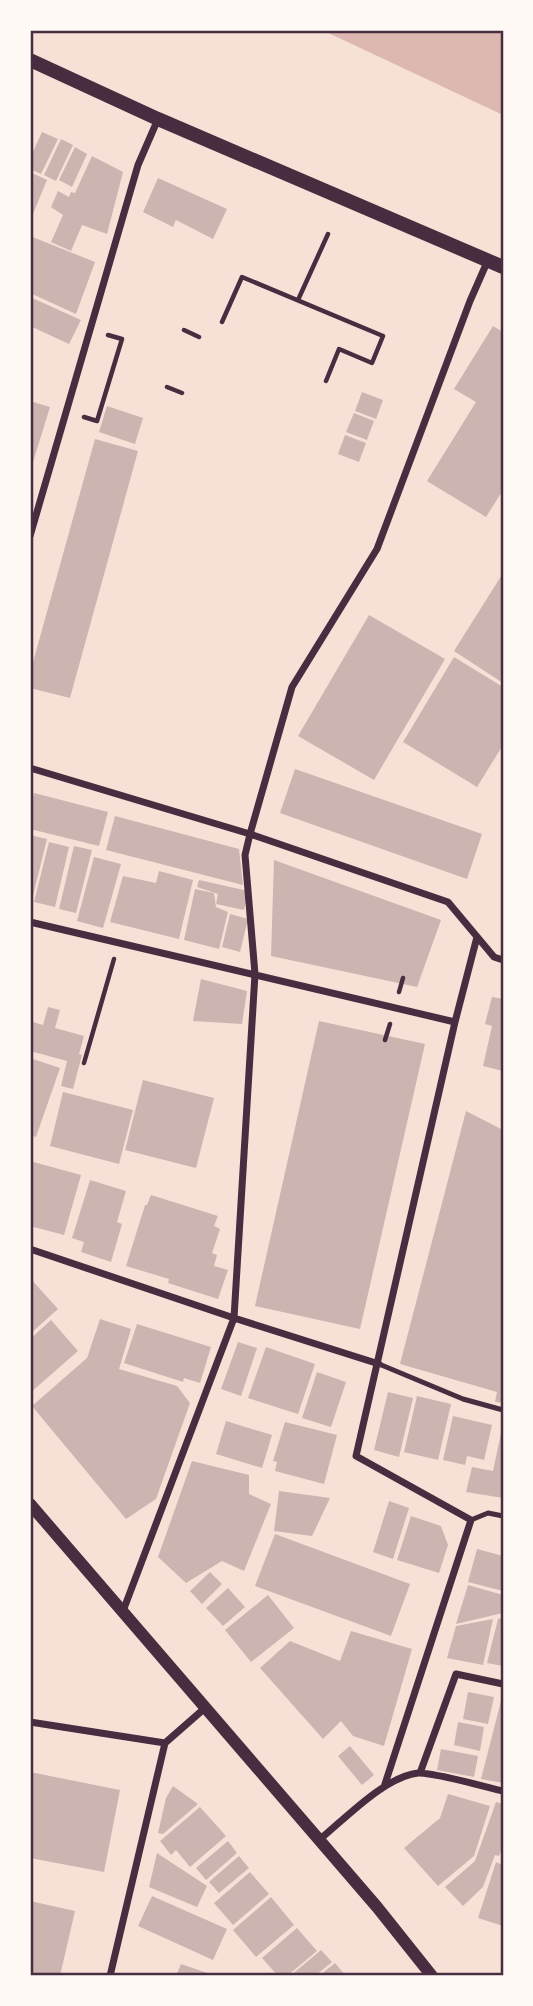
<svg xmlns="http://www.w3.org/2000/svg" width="533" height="2006" font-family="'PT Sans',sans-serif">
	<rect width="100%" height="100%" fill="#f7e1d7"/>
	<path fill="#dcb8b0" d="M322 30H503V115Z"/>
	<path fill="#ccb4b1" d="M42 132 58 139 41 174 30 169V158Z
		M61 139 73 145 56 181 44 175Z
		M75 147 87 154 72 187 59 180Z
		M92 156 123 172 107 234 82 225 71 251 51 242 63 215 51 207 58 191 69 197 71 192 75 193Z
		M30 172 47 180 30 221Z
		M158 178 227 209 213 239 176 220 173 227 143 212Z
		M30 236 95 262 76 314 30 293Z
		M30 297 81 320 69 344 30 326Z
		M493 326 503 332V490L486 517 427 481 476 402 454 389Z
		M362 392 383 400 376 419 355 411Z
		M30 401 50 407 30 472Z
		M107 406 143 418 135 444 99 432Z
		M354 413 374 421 367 440 346 432Z
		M345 435 366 443 359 462 338 454Z
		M95 439 138 451 70 698 30 688V673Z
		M503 573V683L454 651Z
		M369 615 445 659 374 780 298 736Z
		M454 657 503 687V745L477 787 403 742Z
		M295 769 482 834 467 879 280 813Z
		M34 793 108 812 99 846 30 829V809Z
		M115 816 239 849 243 885 106 850Z
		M30 835 47 839 32 900H30Z
		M49 842 69 847 55 907 34 902Z
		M74 846 92 850 76 913 59 909Z
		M94 857 121 864 103 928 77 921Z
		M274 860 441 920 417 987 271 956Z
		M159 871 193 880 179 939 110 922 123 876 156 883Z
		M199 880 248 891 244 910 216 904 218 894 197 887Z
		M195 889 214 893 216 907 228 912 219 949 184 940Z
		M230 914 248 919 240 952 222 947Z
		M201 979 247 991 242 1024 193 1021Z
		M492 997 503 999V1071L483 1066 492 1026 485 1024Z
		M48 1007 60 1010 55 1028 84 1036 79 1054 82 1055 73 1089 61 1086 67 1061 30 1051V1021L43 1025Z
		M319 1021 425 1044 360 1329 255 1306Z
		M30 1058 60 1068 36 1137 30 1135Z
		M143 1080 214 1098 196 1168 125 1150Z
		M63 1092 133 1110 119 1164 50 1146Z
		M466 1111 503 1130V1403L495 1402 497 1392 400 1364Z
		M30 1161 81 1175 64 1235 30 1226Z
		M90 1180 126 1191 117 1222 122 1224 111 1262 81 1252 84 1242 72 1238Z
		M151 1195 218 1216 214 1226 220 1229 212 1253 217 1255 214 1266 228 1270 218 1299 168 1283 169 1279 126 1266 145 1205H147Z
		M30 1278 58 1309 30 1334Z
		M100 1319 131 1329 119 1369 177 1386 190 1403 156 1499 126 1519 32 1406 87 1358Z
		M51 1320 78 1351 30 1393V1339Z
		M137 1324 211 1347 200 1383 184 1378 183 1382 124 1363Z
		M238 1342 257 1348 241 1396 221 1389Z
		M266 1347 315 1364 298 1414 248 1398Z
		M317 1372 346 1382 331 1427 302 1418Z
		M388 1392 413 1398 399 1457 374 1450Z
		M417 1396 451 1404 438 1460 404 1452Z
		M453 1416 492 1425 484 1460 467 1456 465 1465 443 1460Z
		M226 1421 272 1435 262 1468 216 1454Z
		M285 1422 337 1435 324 1484 275 1471 277 1462 273 1461Z
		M501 1433 503 1434V1498L466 1492 472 1467 493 1471Z
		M192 1461 249 1475V1494L271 1504 244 1571 222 1561 186 1583 158 1557Z
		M279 1491 330 1498 312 1536 274 1531Z
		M389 1501 409 1508 393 1559 373 1552Z
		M411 1516 441 1526 448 1545 439 1573 397 1560Z
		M275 1534 410 1584 391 1636 255 1586Z
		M477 1549 503 1556V1591L468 1582Z
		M210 1572 222 1584 202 1604 190 1591Z
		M468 1585 503 1595V1613L456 1624Z
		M228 1588 245 1607 223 1626 206 1608Z
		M268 1595 294 1628 251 1662 225 1630Z
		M503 1617V1666L487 1663 498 1619Z
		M493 1619 483 1665 447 1658 456 1626Z
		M351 1631 412 1649 384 1746 353 1736 341 1721 323 1739 260 1668 290 1641 340 1661Z
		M468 1692 494 1697 488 1724 463 1719Z
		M502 1697H503V1783L481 1779Z
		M458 1722 484 1727 480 1751 454 1745Z
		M350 1746 374 1775 362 1785 338 1756Z
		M441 1749 478 1756 474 1777 437 1770Z
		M30 1772 120 1790 104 1872 30 1858Z
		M173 1786 198 1804 163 1834 158 1833 166 1798Z
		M448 1794 490 1806 474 1856 438 1886 404 1848 440 1818Z
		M496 1802 503 1804V1845L499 1856 495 1855 483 1887 463 1906 445 1887 475 1861Z
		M200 1807 226 1836 190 1867 176 1850 171 1855 160 1841Z
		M228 1841 237 1853 206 1880 196 1868Z
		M157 1853 207 1886 197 1907 149 1887Z
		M239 1856 249 1868 219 1893 209 1882Z
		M496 1862 503 1865V1926L478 1918Z
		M250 1872 269 1894 233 1925 214 1903Z
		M152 1896 227 1929 213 1960 138 1926Z
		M271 1897 294 1925 256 1957 233 1930Z
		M30 1901 75 1911 60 1976H30Z
		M297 1928 317 1951 287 1976H278L262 1958Z
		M321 1950 332 1962 315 1976H290Z
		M335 1963 346 1976H319Z
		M181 1964 216 1976H176Z"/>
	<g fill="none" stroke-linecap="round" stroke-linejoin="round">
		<path stroke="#4a2c40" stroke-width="4.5" d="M298 300 328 234
			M222 322 242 277 383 336 372 363 339 349 326 381
			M184 330 199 337
			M167 387 182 393
			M84 417 97 421 122 339 108 335
			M399 992 403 978
			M385 1040 390 1024
			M84 1063 114 959"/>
		<path stroke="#4a2c40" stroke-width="5" d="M379 1364 463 1399 503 1410
			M471 1520 488 1513 503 1516"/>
		<path stroke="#4a2c40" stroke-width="7" d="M30 536 138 165 158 119
			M30 768 250 834 448 902 494 957 503 960
			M30 922 455 1022
			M30 1249 234 1318 379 1364
			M123 1611 234 1318 255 974 245 855 250 834 292 687 377 549 470 301 488 260
			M30 1722 165 1743 205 1708
			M420 1773 456 1674 503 1684
			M384 1787 471 1520 356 1456 455 1022 477 937
			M319 1840C345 1819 384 1777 418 1773 433 1772 485 1787 503 1791
			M110 1976 165 1743"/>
		<path stroke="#4a2c40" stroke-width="12" d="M30 1504 377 1907 432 1976"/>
		<path stroke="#4a2c40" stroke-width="14" d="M30 60 158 119 503 267"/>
	</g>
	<rect width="533" height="2006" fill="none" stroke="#fffaf5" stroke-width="63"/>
	<rect x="32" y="32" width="470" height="1942" fill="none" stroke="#4a2c40" stroke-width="2.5"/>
</svg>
